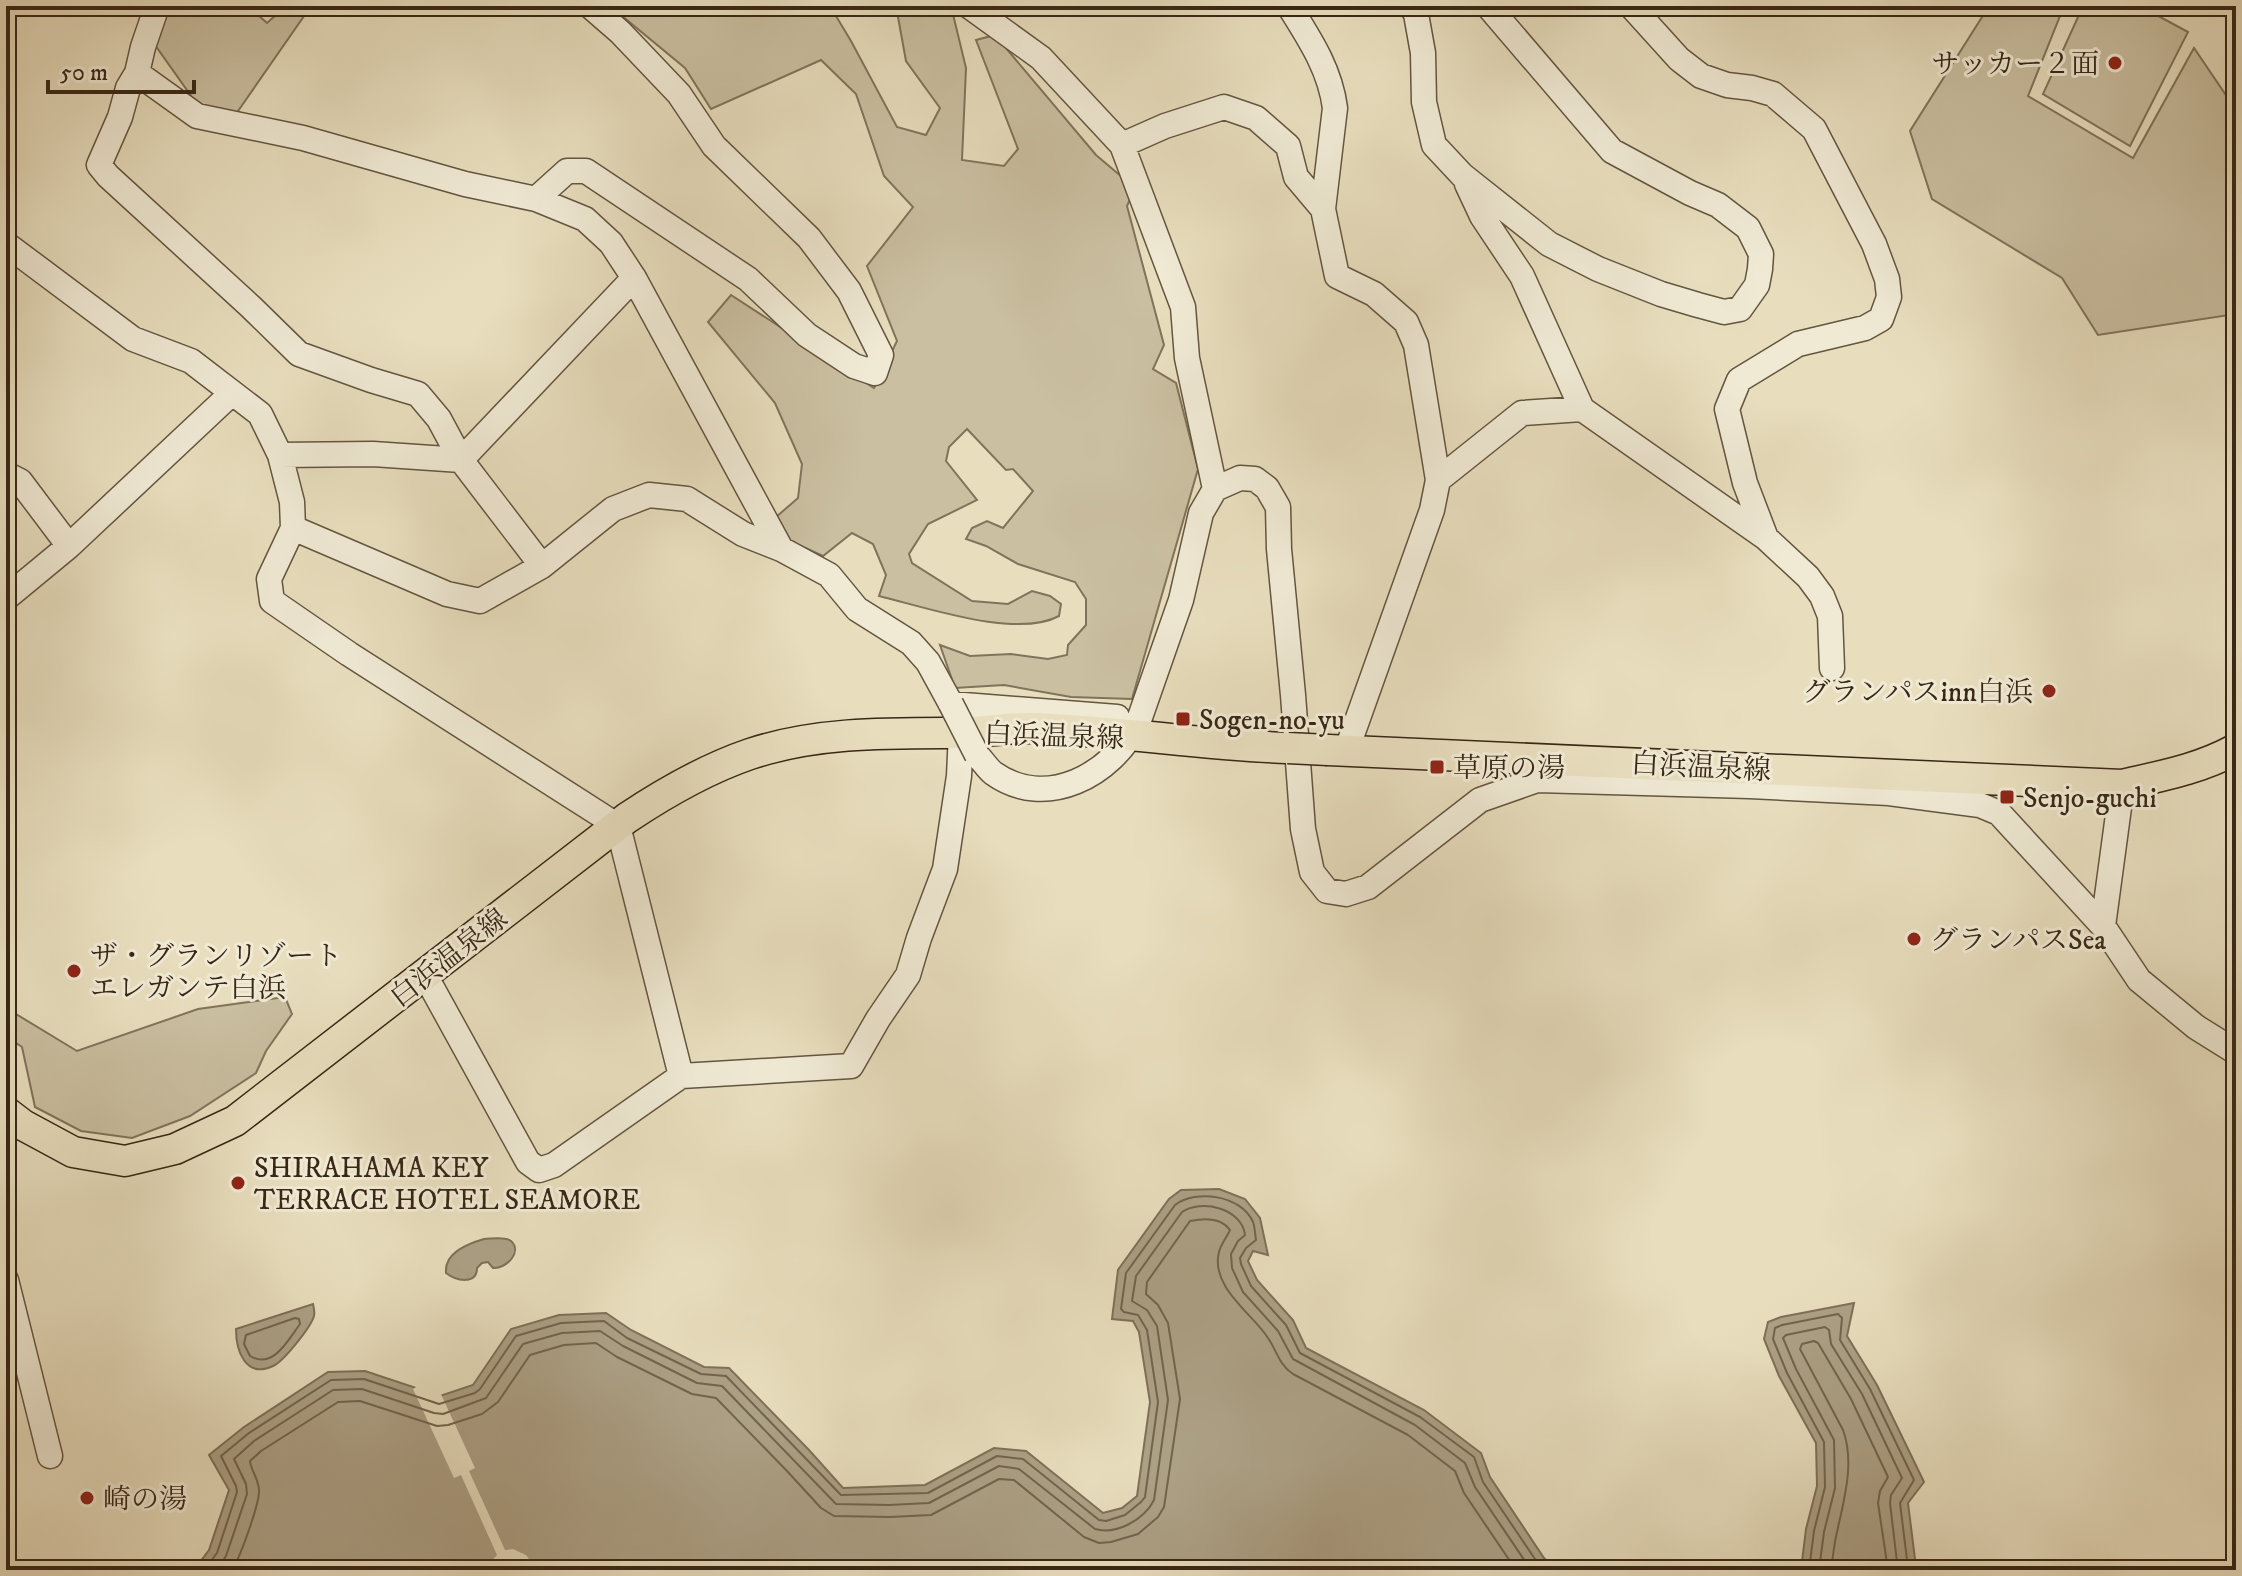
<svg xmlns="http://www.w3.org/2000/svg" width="2242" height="1576" font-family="'IM FELL DW Pica','Noto Serif JP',serif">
	<rect width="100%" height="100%" fill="#e8debe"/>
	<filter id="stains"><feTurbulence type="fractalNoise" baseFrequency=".0025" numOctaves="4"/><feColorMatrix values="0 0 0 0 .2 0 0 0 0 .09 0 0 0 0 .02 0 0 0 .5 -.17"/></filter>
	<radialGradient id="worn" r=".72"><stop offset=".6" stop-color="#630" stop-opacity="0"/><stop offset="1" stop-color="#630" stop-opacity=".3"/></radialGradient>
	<path fill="#cabfa1" stroke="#81735b" stroke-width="2" d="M140 6H248L267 23 286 6H311L236 114 199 107 155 45Z
		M610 6H830L851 41 897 127 926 135 940 108 906 61 896 6H951L966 68 962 160 1004 166 1018 149 976 40 995 35 1096 155 1135 188 1127 206 1164 345 1153 369 1176 383 1198 469 1132 699 1071 697 1004 685 955 688 940 645 970 656 1011 654 1048 659 1067 655 1068 645 1086 625V599L1075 582 1018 564 986 546 966 539 972 528 987 521 1003 528 1033 491 1013 469 1006 470 967 429 949 447 946 461 977 500 928 524 909 554 912 563 972 601 1008 604 1032 591 1050 596 1061 604 1059 616C1017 639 925 607 879 596L886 575 873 544 852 533 823 556 790 541 775 518 798 498 802 464 775 403 708 322 731 295 874 388 897 341 867 266 913 207 884 176 856 94 821 60 711 109 685 68Z
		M1989 6H2064L2028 96 2133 158 2194 48 2236 110V314L2098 335 2062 278 1932 199 1910 131Z
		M2083 6H2140L2188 32 2130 146 2043 94Z
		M285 997 292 1014 266 1051 256 1073 190 1116 132 1138 81 1131 35 1107 22 1047 6 1036V1006L11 1011 77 1051 198 1009Z"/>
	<path fill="#aca085" stroke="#7e7058" stroke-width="2" d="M1219 1189 1245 1199 1260 1218 1268 1255 1253 1251 1248 1261 1257 1280 1293 1320 1306 1348 1424 1410 1481 1453 1490 1477 1544 1558 1556 1570H194L209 1550 229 1490 209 1455 244 1427 328 1372 365 1371 440 1396 473 1385 511 1329 559 1315 606 1313 631 1330 704 1367 729 1368 809 1450 843 1488 925 1485 994 1448 1026 1451 1103 1513 1122 1508 1137 1496 1150 1402 1139 1332 1133 1321 1112 1319 1118 1270 1169 1199 1181 1190Z
		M484 1239C491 1239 505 1236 511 1241 523 1252 506 1269 493 1268L488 1262 482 1263 477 1268C477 1285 456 1281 446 1273 444 1253 467 1244 484 1239Z
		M1854 1303 1847 1336 1877 1385 1924 1482 1908 1503 1915 1559 1922 1570H1801L1806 1529 1817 1486 1816 1443 1779 1376 1764 1339 1768 1322 1781 1317Z
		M313 1304C314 1309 315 1312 314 1316 311 1327 283 1362 273 1366 245 1379 236 1350 236 1329Z"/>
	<path fill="#e8debe" d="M419 1385 440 1392 475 1468 469 1471 505 1550 513 1549 526 1555 531 1562 533 1570H488V1565L497 1555 461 1475 454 1478 413 1389Z"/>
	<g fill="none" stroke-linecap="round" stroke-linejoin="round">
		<path stroke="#72644d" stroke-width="2" d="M295 1318 299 1319 300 1324C288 1340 273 1370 250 1356L244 1344 246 1335Z
			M204 1570 217 1553 237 1492 236 1486 221 1456 249 1433 331 1380 364 1379 439 1404 475 1393 480 1389 516 1336 561 1323 604 1321 627 1338 701 1374 726 1376 841 1495 928 1493 997 1456 1023 1459 1099 1520 1106 1521 1125 1515 1141 1502 1145 1497 1158 1402 1147 1330 1138 1315 1124 1312 1121 1309 1126 1273 1175 1205C1196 1189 1241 1195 1253 1222 1255 1227 1255 1235 1256 1240L1246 1248 1240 1258 1241 1264 1251 1286 1286 1325 1300 1353 1420 1417 1474 1457 1483 1482 1537 1562 1545 1570
			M217 1570 226 1556 247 1494 246 1484 234 1459 254 1441 333 1390 362 1389 434 1413 443 1414 486 1398 523 1344 562 1333 600 1331 623 1346 697 1383 722 1386 836 1504 889 1505 929 1503 999 1466 1019 1469 1095 1529C1116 1535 1144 1520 1154 1500L1168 1400 1157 1326 1147 1310 1132 1301 1136 1276 1182 1212C1201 1199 1242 1208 1245 1235L1238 1241 1231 1254 1232 1268 1243 1292 1278 1331 1293 1359 1415 1425 1465 1463 1475 1487 1531 1570
			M232 1570C240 1558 259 1505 259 1491 259 1479 251 1471 250 1461L261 1451 338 1402 360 1401 437 1426 448 1425 482 1414 498 1402 530 1355 564 1345 596 1343 617 1357 692 1394 716 1398 787 1471 821 1508 834 1516 890 1517 931 1515 999 1479 1014 1480 1084 1537 1099 1543 1111 1542 1138 1534 1158 1517 1164 1507 1180 1399 1168 1323 1158 1305 1146 1294 1147 1282 1190 1221C1204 1218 1221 1217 1230 1230 1227 1237 1221 1244 1219 1252 1210 1287 1253 1314 1268 1338 1277 1351 1279 1365 1293 1374L1408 1435 1455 1471 1464 1493 1516 1570
			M1809 1570 1814 1531 1825 1487 1824 1442 1787 1373 1773 1339 1775 1328 1782 1325 1838 1314 1842 1318 1840 1340 1870 1389 1914 1480 1900 1503 1907 1560 1912 1570
			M1819 1570 1824 1532 1835 1488 1834 1440 1796 1369 1783 1338 1786 1335 1825 1327 1829 1330 1831 1344 1862 1394 1902 1478 1891 1495 1890 1503 1897 1562 1901 1570
			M1831 1570C1833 1557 1834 1544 1837 1532 1844 1500 1855 1462 1843 1430L1800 1349 1802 1344 1814 1341 1818 1343 1851 1399 1888 1477 1880 1491 1878 1503 1888 1570"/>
		<defs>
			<path id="minor" d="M157 6 143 47 137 73 128 88 120 117 99 165 108 176 251 307 299 354 371 380 418 394 439 419 461 460 542 566
				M969 6 1041 58 1122 145 1183 307 1187 358 1215 489
				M1289 6C1309 38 1330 69 1335 108L1323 209 1337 276 1374 294 1406 322 1416 345 1438 480 1432 510 1347 749
				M1411 6 1416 14 1423 53 1424 102 1434 145 1462 175 1549 244 1598 269 1661 294 1698 305 1724 312 1740 309 1757 285 1760 269 1761 254 1748 228 1718 205 1690 193 1612 151 1488 6
				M1631 6 1679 59 1701 76 1727 85 1752 88 1773 94 1814 129 1874 244 1887 279 1889 297 1881 319 1865 328 1798 344 1739 380 1727 409 1745 483 1766 538
				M137 73 197 116 303 138 465 184 536 199 585 219 611 243 634 278 781 549
				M1122 145 1165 126 1224 107 1256 118 1288 146 1296 177 1323 209
				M1467 184 1482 216 1522 276 1582 409 1766 538 1808 577 1822 596 1830 616 1832 668
				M536 199 567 171H586L748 279 807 335 854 366 875 373 881 355 849 291 809 238 714 146 679 94 620 32 590 6
				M6 244 133 339 191 361 260 414 280 455 292 502 293 528 269 579 272 601 349 654 618 826 681 1076
				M280 455 373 454 461 460
				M461 460 634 278
				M6 474 20 481 69 546
				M1438 480 1522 413 1582 409
				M293 528 447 594 480 601 542 566 613 509 649 495 687 499 743 534 781 549 829 575 857 609 911 643 928 662 951 704 1117 717 1124 736
				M6 598 69 546 232 393
				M977 755C982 760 987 768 993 773 1046 811 1112 775 1138 723L1181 600 1201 513 1215 489 1240 478 1255 479 1267 488 1278 507 1279 549 1293 695 1303 829 1312 872 1327 891 1346 894 1368 887 1480 800 1537 780 1750 786 1889 793 1980 805 1999 813 2103 926
				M2122 785 2103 926 2139 980 2196 1027 2236 1052
				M425 975 528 1162 539 1170 554 1165 681 1076 851 1066 878 1019 908 975 919 938 945 869 959 776 961 733
				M6 1280 50 1456"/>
			<path id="major" d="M1328 750 2122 785C2161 776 2200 769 2236 749
				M6 1112 23 1125 73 1152 125 1161 175 1149 235 1121 627 818C666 792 706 769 750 754 816 732 887 733 955 733 981 733 1008 727 1034 728 1119 731 1203 745 1288 748"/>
		</defs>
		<use href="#minor" stroke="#64553f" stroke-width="27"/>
		<use href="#major" stroke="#382715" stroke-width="33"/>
		<use href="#minor" stroke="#f0ead5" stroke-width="24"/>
		<use href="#major" stroke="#e8debe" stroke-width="30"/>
		<defs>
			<path id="minor-bridge" d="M951 704 977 755"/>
			<path id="major-bridge" d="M1288 748 1328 750"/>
		</defs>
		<use href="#minor-bridge" stroke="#64553f" stroke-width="27" stroke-linecap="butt"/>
		<use href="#major-bridge" stroke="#382715" stroke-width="33" stroke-linecap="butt"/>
		<use href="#minor-bridge" stroke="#f0ead5" stroke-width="24"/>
		<use href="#major-bridge" stroke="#e8debe" stroke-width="30"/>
	</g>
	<g fill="#8f2418" stroke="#f0ead5" stroke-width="3">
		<circle cx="2115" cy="63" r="8"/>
		<circle cx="2049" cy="691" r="8"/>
		<rect x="1175" y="711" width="16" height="16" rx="4"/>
		<rect x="1429" y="759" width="16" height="16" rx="4"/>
		<rect x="1999" y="789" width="16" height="16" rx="4"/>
		<circle cx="1914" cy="939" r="8"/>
		<circle cx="74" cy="971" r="8"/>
		<circle cx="238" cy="1183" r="8"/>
		<circle cx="87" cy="1498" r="8"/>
	</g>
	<g text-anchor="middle" stroke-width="6" stroke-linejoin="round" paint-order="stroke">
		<g font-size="28" fill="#382715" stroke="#f0ead5" text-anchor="start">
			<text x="2099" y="73" text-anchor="end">サッカー２面</text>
			<text x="2033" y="701" text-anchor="end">グランパスinn白浜</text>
			<text x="1199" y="729">Sogen-no-yu</text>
			<text x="1453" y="777">草原の湯</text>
			<text x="2023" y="807">Senjo-guchi</text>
			<text x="1930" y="949">グランパスSea</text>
			<text x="90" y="965">ザ・グランリゾート<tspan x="90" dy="32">エレガンテ白浜</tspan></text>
			<text x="254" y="1177">SHIRAHAMA KEY<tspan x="254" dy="32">TERRACE HOTEL SEAMORE</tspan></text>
			<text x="103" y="1508">崎の湯</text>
		</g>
		<g font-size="28" fill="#382715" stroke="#f0ead5">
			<text transform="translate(1054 735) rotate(2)" y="10">白浜温泉線</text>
			<text transform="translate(1701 766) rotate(3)" y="10">白浜温泉線</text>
			<text transform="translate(448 957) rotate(-38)" y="10">白浜温泉線</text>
		</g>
	</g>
	<rect width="2242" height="1576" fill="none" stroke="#e8debe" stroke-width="32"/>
	<rect x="8" y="8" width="2226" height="1560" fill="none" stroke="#382715" stroke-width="4"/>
	<rect x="16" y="16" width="2210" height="1544" fill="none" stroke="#382715" stroke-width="2"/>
	<path d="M48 80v12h146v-12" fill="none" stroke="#382715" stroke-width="4"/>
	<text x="60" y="80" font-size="24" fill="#382715" stroke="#f0ead5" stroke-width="6" paint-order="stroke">50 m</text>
	<rect width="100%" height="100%" filter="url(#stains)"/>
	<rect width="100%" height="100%" fill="url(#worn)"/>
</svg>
